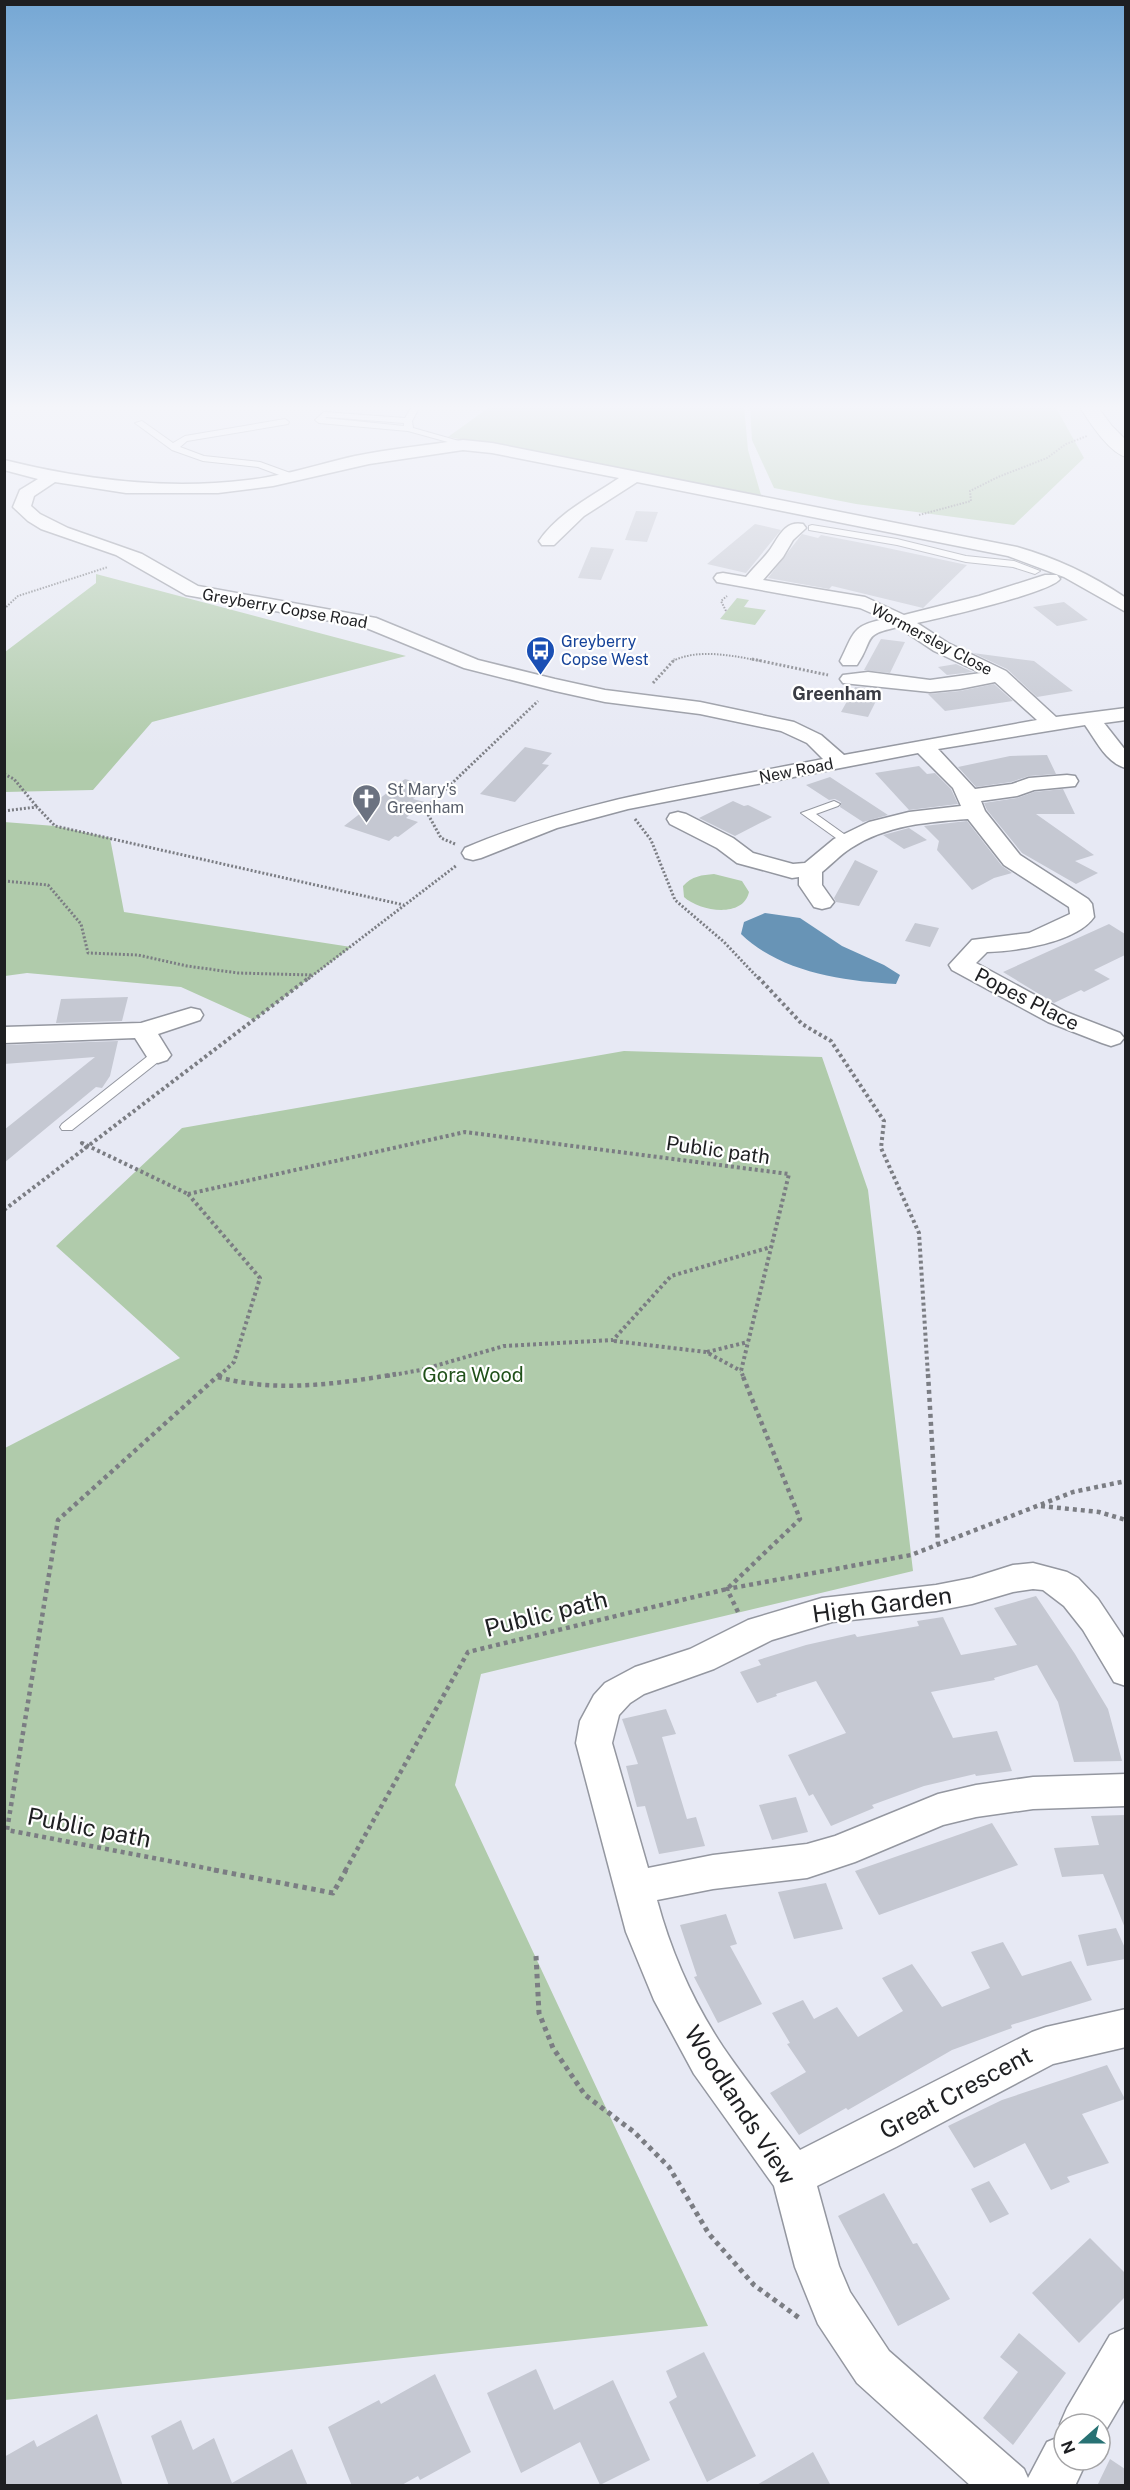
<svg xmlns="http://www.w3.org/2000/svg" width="1130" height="2490" font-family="'Public Sans',sans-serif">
	<rect width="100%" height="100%" fill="#e7e9f4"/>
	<path fill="#b0cbab" d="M491 406H744L748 450 761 495 448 437Z
		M750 406H1055L1084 458 1014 525 856 504 774 488 752 440Z
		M96 574 406 656 152 722 93 790 5 792V652L96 583Z
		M737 598 749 600 744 607 766 610 755 625 720 619Z
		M4 822 55 826 110 838 124 912 351 947 254 1020 181 987 27 973 5 976Z
		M714 874 742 881 749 892C743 919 699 911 684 897L683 886C692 876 702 875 714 874Z
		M624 1051 822 1057 868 1190 913 1571 481 1674 455 1785 708 2326 5 2400V1448L180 1358 56 1246 182 1128Z"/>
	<path fill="#6894b6" d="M765 913 800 918 842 946 884 965 900 975 896 984C843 981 780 972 741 934L744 922Z"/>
	<path fill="#c5c8d2" d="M636 511 658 512 647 542 625 540Z
		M755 524 781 530 746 573 707 564Z
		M802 534 818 538 821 535 878 546 967 565 923 608 832 586 829 589 768 578Z
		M591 547 614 549 601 580 578 578Z
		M1064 602 1088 620 1057 626 1033 607Z
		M881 639 905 642 890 673 864 670Z
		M973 653 1034 661 1073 691 1037 697 1007 669Z
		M956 664 973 672 947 675 938 667Z
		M994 684 1013 701 945 711 928 694 960 691Z
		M855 687 882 689 868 717 841 712Z
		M525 747 552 753 542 764 549 765 515 802 480 794Z
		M1047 755 1056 774 1029 776 1011 782 976 787 958 767 1010 756Z
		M919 766 927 774 935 773 951 789 958 804 909 810 875 773Z
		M830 777 888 815 863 822 840 807 841 802 835 799 829 800 806 785Z
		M405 779 429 786 413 799 425 802 406 818 418 822 398 837 395 836 389 841 344 826Z
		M1063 789 1075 814H1036L1094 855 1075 861 1098 873 1076 884 1022 853 987 810 984 803 1017 798 1034 792Z
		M733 801 744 806 748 805 772 817 735 836 699 818Z
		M967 821 1002 866 1012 873 994 878 972 890 937 850 939 841 924 826Z
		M909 828 927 840 904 849 883 835Z
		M855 860 878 871 859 906 836 902 834 898Z
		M915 923 939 928 930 947 905 941Z
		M1109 924 1125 934V955L1094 970 1110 979 1084 992 1081 990 1054 1003 1003 972Z
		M128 997 122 1021 56 1023 61 999Z
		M118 1041 110 1076 102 1088 96 1087 4 1163V1130L95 1057 4 1064V1045Z
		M1036 1596 1075 1654 1108 1709 1122 1761 1074 1762 1058 1702 1037 1665 994 1678 995 1680 931 1692 953 1738 997 1731 1012 1771 976 1776 975 1774 924 1786 872 1805 874 1808 831 1826 813 1794 809 1796 788 1755 846 1733 816 1681 776 1694 777 1696 757 1703 740 1672 761 1665 758 1660 806 1645 855 1634 857 1637 919 1626 917 1621 943 1617 961 1655 1017 1645 994 1608Z
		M666 1709 676 1734 662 1737 687 1819 696 1817 705 1846 659 1854 645 1806 637 1807 626 1766 638 1764 622 1719Z
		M796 1797 808 1832 772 1840 759 1805Z
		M1125 1815V1928L1103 1874 1062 1877 1054 1848 1099 1845 1091 1816Z
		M992 1823 1018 1865 879 1915 855 1871Z
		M826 1883 843 1929 794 1939 778 1892Z
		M726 1914 737 1944 730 1946 762 2004 718 2023 694 1977 697 1976 680 1925Z
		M1116 1928 1125 1948V1959L1087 1966 1078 1935Z
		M1003 1942 1022 1976 1071 1961 1092 2000 1011 2025 1012 2028 952 2050 848 2110 846 2108 799 2135 770 2093 806 2072 787 2044 790 2043 772 2013 803 2000 814 2019 837 2007 858 2037 903 2011 882 1978 912 1964 942 2007 990 1988 971 1952Z
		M1107 2065 1125 2099 1082 2114 1109 2163 1067 2177 1070 2182 1051 2190 1025 2143 974 2168 948 2126 1002 2100Z
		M989 2181 1009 2214 990 2223 971 2189Z
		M884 2193 913 2244 917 2243 950 2299 898 2326 838 2216Z
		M1090 2238 1125 2273V2297L1079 2343 1032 2293Z
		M1019 2333 1066 2373 1013 2445 983 2418 1018 2372 1000 2357Z
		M704 2352 756 2456 707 2482 669 2402 677 2397 666 2371Z
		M536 2369 554 2410 613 2380 650 2460 600 2485 580 2442 521 2473 487 2393Z
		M435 2374 471 2452 420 2480 418 2476 400 2486H352L328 2427 379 2400 381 2404Z
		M97 2414 123 2486H4V2457L34 2440 37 2447Z
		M181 2420 193 2450 214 2438 232 2483 292 2449 308 2486H169L151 2436Z
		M813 2452 831 2486H755Z
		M1110 2459 1125 2469V2486H1097Z"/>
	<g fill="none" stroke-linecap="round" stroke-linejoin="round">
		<defs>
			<path id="service" d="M412 406H420L412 421 413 428 466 443V447L408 431 319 423 315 420 324 412 405 418ZM326 417 404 423V426L325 418Z
				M285 419 289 422 288 424 187 441 180 447 204 456 260 462 293 474V478L290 479 258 467 203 461 172 450 135 423 142 421 173 443 185 436Z
				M812 525 897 539 966 556 1014 561 1040 571 1035 574 1013 567 966 562 897 545 809 530V526Z
				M834 801 840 804 838 806 816 814 851 839V843H843L801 813Z
				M158 1051 165 1055 163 1058 72 1130H62L60 1127 62 1124 153 1052Z"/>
			<path id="minor" d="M463 440 492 443 1017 547C1056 558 1092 575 1126 598V612L1064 577 1008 556 637 482 584 516 554 545H542L539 541C559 512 591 497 619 478L492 453 463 450 369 464 273 486 218 493H126L55 482 34 496 31 506 40 514 68 528 142 554 198 586 376 618 478 660 555 679 605 690 700 702 794 722 821 735 844 755 1037 720 995 682 960 689 930 692 843 683 840 679 843 675 868 672 930 680 981 673 934 651 898 627C861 635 875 638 857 665H843L840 661C854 633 852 625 885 619L860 608 717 582 714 578 717 574 723 573 746 577C753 568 762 560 769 551 778 539 784 520 803 524L806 528 793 540 783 557 763 580 865 597 904 615 979 596 1045 575H1057L1060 579C1050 593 940 618 917 623L948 643 1006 671 1056 717 1126 708V720L1104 723 1126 751V768C1106 763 1096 740 1085 725L938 749 975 789 1012 784 1029 778 1067 775 1075 776 1078 781 1075 786 1034 790 1017 796 981 801 985 811 1020 855 1088 899 1092 904 1094 917C1076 943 1016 951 987 952L976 963 1066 1012 1120 1033 1124 1038 1120 1043 1111 1046 1102 1043 1048 1022 952 970 949 965 972 940 1029 933 1070 914 1069 907 1004 865 968 819C928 822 886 825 851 848 840 855 832 864 822 872V885L834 902 830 907 822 909 814 907 799 885V877L792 878 737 863 717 848 670 824 667 819 670 814 678 812 686 814 733 838 753 853 793 864 805 863 834 839 869 822 909 812 961 806 953 788 918 753 628 809 557 828 481 858 473 860 465 858 462 853 465 848C580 799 702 783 823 759L807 743 781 731 700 714 605 702 555 691 464 668 364 627 186 595 116 555 41 529 28 521 13 507 20 490 38 479 4 470V460C85 480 165 490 248 480 284 476 319 464 355 456 390 449 427 445 463 440Z
				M191 1008 200 1010 203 1015 200 1020 158 1034 171 1055 167 1060 158 1063 149 1060 135 1038 4 1043V1027L141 1023Z
				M1033 1563 1067 1572 1078 1578 1098 1599 1126 1641V1686L1114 1682 1083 1630 1064 1606 1043 1590 1033 1589 1013 1592 972 1604 936 1611 832 1622 772 1640 714 1669 644 1694 630 1703 619 1715 612 1743 648 1868 713 1855 807 1844 835 1836 938 1794 976 1785 1033 1777 1126 1774V1806L1033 1809 976 1817 943 1825 855 1862 807 1878 713 1889 657 1900C671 1952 693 2002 723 2047 747 2082 774 2116 800 2150L1032 2032 1046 2027 1126 2009V2047L1053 2064 896 2147 817 2186 839 2266 850 2292 889 2351 1024 2469 1028 2478 1047 2442 1064 2435V2460H1087L1075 2486H971L857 2383 818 2324 795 2267 774 2186 694 2074 654 2000 626 1932 576 1743 580 1721 594 1695 605 1683 635 1667 690 1649 748 1620 822 1598 936 1585 972 1578 1013 1565Z
				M1126 2328V2396L1100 2440V2424H1064V2434L1060 2424 1067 2408 1110 2335Z"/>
			<path id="tertiary" d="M1079 406H1097L1112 426 1126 440V457C1108 452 1089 421 1079 406Z"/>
		</defs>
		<use href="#service" stroke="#9497a0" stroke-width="2"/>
		<use href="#minor" stroke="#9497a0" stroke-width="3"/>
		<use href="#tertiary" stroke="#9497a0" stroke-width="2"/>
		<path stroke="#7b7d83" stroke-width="2" stroke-dasharray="1.5 1.5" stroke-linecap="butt" d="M919 515 971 501 970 491 998 477 1047 458 1066 444 1087 436
			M4 609 18 596 108 567
			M726 611 721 601 727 596
			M673 661C698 648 734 656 761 661"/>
		<path stroke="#7b7d83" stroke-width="3" stroke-dasharray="2 2" stroke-linecap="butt" d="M752 659 828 675
			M653 683 675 659
			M4 774 14 779 37 807
			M4 811 37 807 55 826 404 905
			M635 819 651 840 675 900 724 942 759 979
			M455 844 441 838 425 809 538 701
			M4 881 48 885 81 924 88 953 138 955 187 966 238 973 312 975
			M308 979 457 865"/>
		<path stroke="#7b7d83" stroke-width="4" stroke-dasharray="3 3" stroke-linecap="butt" d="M758 977 802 1024 831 1041 884 1121 881 1148 919 1233 928 1376
			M87 1148 82 1143 188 1194
			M188 1194 260 1278 234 1362 219 1376
			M188 1194 465 1132 789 1174 741 1371 743 1376
			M4 1210 310 977
			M614 1341 706 1352 741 1371
			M707 1352 748 1342
			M387 1376 421 1370 504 1346 613 1340 671 1276 771 1247"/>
		<path stroke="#7b7d83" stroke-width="4.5" stroke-dasharray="4 4" stroke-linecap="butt" d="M220 1374 58 1520 7 1830 221 1871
			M928 1374 938 1544
			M218 1377C275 1393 338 1384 396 1374
			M1041 1506 1099 1512 1126 1520
			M738 1612 727 1589 911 1555 1073 1492 1126 1481
			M345 1871 468 1652 727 1589 800 1519 742 1374"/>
		<path stroke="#7b7d83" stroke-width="5" stroke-dasharray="4.5 4.5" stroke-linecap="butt" d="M214 1870 333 1893 346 1870
			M536 1956 539 2013 553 2048 585 2095 634 2132 669 2167 709 2234 754 2285 802 2320"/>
		<use href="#service" fill="#fff" fill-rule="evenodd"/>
		<use href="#minor" fill="#fff" fill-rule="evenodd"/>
		<use href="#tertiary" fill="#fff" fill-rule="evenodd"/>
	</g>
	<linearGradient id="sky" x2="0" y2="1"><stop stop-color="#75a7d4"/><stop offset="0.54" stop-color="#f4f5fa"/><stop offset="1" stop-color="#f4f5fa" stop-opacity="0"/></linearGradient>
	<rect width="1130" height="754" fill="url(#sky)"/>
	<defs>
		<symbol id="bus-pin" viewBox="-11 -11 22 30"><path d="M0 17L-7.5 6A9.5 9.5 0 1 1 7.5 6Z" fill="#1a4fb4" stroke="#fff"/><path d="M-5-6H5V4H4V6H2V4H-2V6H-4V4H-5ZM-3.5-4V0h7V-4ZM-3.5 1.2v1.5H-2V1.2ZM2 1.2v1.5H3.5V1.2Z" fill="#fff"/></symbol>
		<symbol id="church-pin" viewBox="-11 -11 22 30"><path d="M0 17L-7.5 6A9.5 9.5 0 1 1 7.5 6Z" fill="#6b7280" stroke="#fff"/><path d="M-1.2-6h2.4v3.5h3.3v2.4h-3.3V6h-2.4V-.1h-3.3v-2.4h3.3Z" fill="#fff"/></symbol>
	</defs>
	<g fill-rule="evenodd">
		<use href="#bus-pin" x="524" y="634" width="33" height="45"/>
		<use href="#church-pin" x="350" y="782" width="33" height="45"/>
	</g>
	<g text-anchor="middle" stroke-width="4.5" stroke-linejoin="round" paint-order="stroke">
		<g font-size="16" fill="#1e1f22" stroke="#fff">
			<text transform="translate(285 608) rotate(10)" y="6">Greyberry Copse Road</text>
			<text transform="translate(932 639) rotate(28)" y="6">Wormersley Close</text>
			<text transform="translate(796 770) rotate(-11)" y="6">New Road</text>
		</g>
		<g font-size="16" fill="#164399" stroke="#fff" text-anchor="start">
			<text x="561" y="647">Greyberry<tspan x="561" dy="18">Copse West</tspan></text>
		</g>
		<g font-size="16" fill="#5b616d" stroke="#fff" text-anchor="start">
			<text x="387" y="795">St Mary's<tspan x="387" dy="18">Greenham</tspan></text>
		</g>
		<g font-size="18" font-weight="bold" fill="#3a3c44" stroke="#fff">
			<text x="837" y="700">Greenham</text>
		</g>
		<g font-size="20" fill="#1e1f22" stroke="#fff">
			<text transform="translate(1027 999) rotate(27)" y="7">Popes Place</text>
			<text transform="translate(718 1150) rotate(8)" y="7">Public path</text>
		</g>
		<g font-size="20" fill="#21511a" stroke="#fff">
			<text x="473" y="1382">Gora Wood</text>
		</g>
		<g font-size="24" fill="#1e1f22" stroke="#fff">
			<text transform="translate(882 1605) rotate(-8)" y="8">High Garden</text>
			<text transform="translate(546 1614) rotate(-14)" y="8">Public path</text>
			<text transform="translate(89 1828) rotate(11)" y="8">Public path</text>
			<text transform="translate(956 2093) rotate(-28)" y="8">Great Crescent</text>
			<text transform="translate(740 2105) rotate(57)" y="8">Woodlands View</text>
		</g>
	</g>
	<rect width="1130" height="2490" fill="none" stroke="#1e1f22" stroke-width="12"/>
	<g transform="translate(1082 2442) rotate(249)"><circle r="28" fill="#ffffff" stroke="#a5a5a7" stroke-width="1.5"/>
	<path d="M0-4.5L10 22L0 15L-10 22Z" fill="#287274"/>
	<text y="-9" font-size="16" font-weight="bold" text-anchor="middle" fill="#1e1f22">N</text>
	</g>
</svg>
